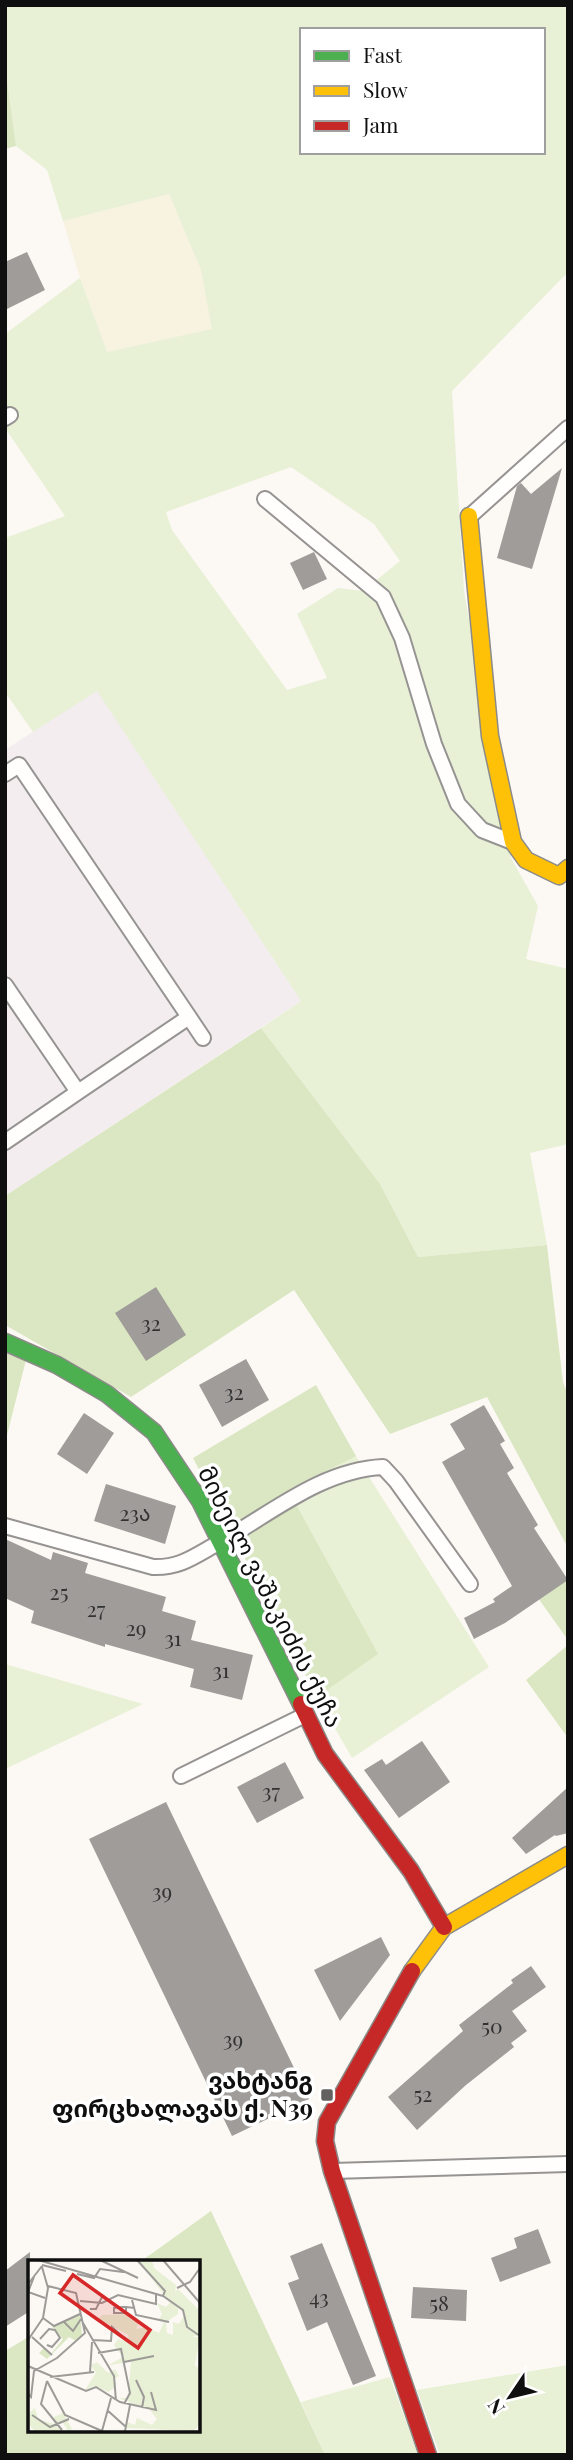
<svg xmlns="http://www.w3.org/2000/svg" width="573" height="2460" font-family="'Playfair Display','Noto Sans Georgian',serif">
	<rect width="100%" height="100%" fill="#fcf9f4"/>
	<path fill="#f3edf0" d="M97 690 301 1001 5 1196V750Z"/>
	<path fill="#f8f2e1" d="M169 194 201 270 213 329 107 352 80 278 63 221Z"/>
	<path fill="#e8f0d5" fill-rule="evenodd" d="M5 5H568V272L452 391 464 591 511 858 538 906 526 959 568 969V1144L530 1153 547 1245 418 1257 380 1184 261 1028 301 1001 97 691 33 732 5 692V538L65 516 5 428V334L80 278 107 352 212 329 201 270 169 194 63 221 47 170 16 146 5 66ZM302 30H543V152H302ZM291 467 374 524 400 561 363 591 338 588 297 614 327 678 287 690 172 530 166 512Z
		M352 1450 489 1667 352 1758 317 1697 288 1489Z
		M5 1664 143 1704 5 1769Z
		M568 2365V2455H440L417 2390Z
		M390 2377 418 2455H325L301 2402Z"/>
	<path fill="#dae7c2" d="M5 66 16 146 5 149Z
		M261 1028 380 1184 418 1257 547 1245 563 1382 568 1395V1548L487 1397 390 1434 294 1290 131 1397 5 1325V1196Z
		M5 1352 26 1360 5 1443Z
		M316 1385 356 1456 288 1490 378 1654 317 1697 193 1458Z
		M568 1577V1640L538 1598Z
		M568 1645V1738L526 1680Z
		M211 2211 325 2455H5V2351L30 2336V2430H198V2262H140Z"/>
	<path fill="#9f9c99" d="M27 252 45 290 5 310V262Z
		M562 468 532 569 497 558 517 486 521 483 531 494Z
		M314 552 327 579 303 590 290 563Z
		M156 1287 186 1335 146 1361 115 1313Z
		M246 1359 269 1400 222 1427 199 1385Z
		M484 1405 505 1441 500 1444 514 1468 507 1473 538 1525 534 1528 568 1580 505 1623 474 1639 464 1618 495 1602 493 1599 512 1586 442 1462 465 1449 450 1424Z
		M84 1413 114 1433 87 1474 57 1454Z
		M106 1484 176 1506 165 1544 94 1521Z
		M5 1539 51 1560 53 1552 88 1563 85 1573 166 1597 162 1611 196 1621 191 1640 253 1655 242 1700 190 1687 194 1669 105 1644V1647L31 1623 34 1611 5 1598Z
		M422 1741 450 1782 399 1818 364 1770 382 1759 386 1765Z
		M285 1762 304 1798 257 1823 237 1787Z
		M568 1787V1833L556 1836 555 1835 526 1854 512 1838Z
		M166 1802 309 2099 232 2136 89 1839Z
		M381 1937 390 1955 340 2021 314 1970Z
		M531 1966 546 1987 512 2011 527 2031 511 2043 514 2047 466 2085 417 2130 388 2097 463 2031 459 2025 513 1983 511 1980Z
		M538 2229 551 2263 500 2282 491 2258 517 2248 514 2238Z
		M322 2243 376 2376 353 2385 327 2322 307 2331 288 2283 299 2279 290 2256Z
		M30 2252V2311L5 2327V2271Z
		M413 2287 467 2290 466 2321 411 2318Z"/>
	<g fill="none" stroke-linecap="round" stroke-linejoin="round">
		<defs>
			<path id="lane" d="M5 418 10 415
				M265 499 383 597 402 638 434 744 458 804 482 830 510 841
				M470 516 568 428
				M5 774 19 765 189 1017 78 1092 5 985
				M189 1017 203 1038
				M5 1142 78 1092
				M5 1526 153 1567C178 1568 192 1558 213 1546 267 1517 319 1470 383 1467L396 1481 470 1584
				M181 1776 305 1715
				M333 2171 568 2164"/>
			<path id="fast" d="M5 1342 57 1365 107 1394 154 1432 200 1501 301 1704"/>
			<path id="slow" d="M469 516 490 736 513 842 526 860 559 876 568 868
				M412 1971 444 1927 568 1855"/>
			<path id="jam" d="M301 1704 325 1754 411 1871 444 1927
				M412 1971 327 2122 325 2141 332 2171 428 2455"/>
		</defs>
		<use href="#lane" stroke="#969492" stroke-width="18"/>
		<use href="#fast" stroke="#8c8b89" stroke-width="19"/>
		<use href="#slow" stroke="#8c8b89" stroke-width="19"/>
		<use href="#jam" stroke="#8c8b89" stroke-width="19"/>
		<use href="#lane" stroke="#fffefd" stroke-width="14"/>
		<use href="#fast" stroke="#4caf50" stroke-width="16"/>
		<use href="#slow" stroke="#ffc107" stroke-width="16"/>
		<use href="#jam" stroke="#c62828" stroke-width="16"/>
	</g>
	<rect fill="#62615f" stroke="#fff" stroke-width="2.5" x="320" y="2088" width="14" height="14" rx="3.5"/>
	<g text-anchor="middle" stroke-width="7" stroke-linejoin="round" paint-order="stroke">
		<g font-size="21" fill="#333232">
			<text x="151" y="1331">32</text>
			<text x="234" y="1400">32</text>
			<text x="135" y="1521">23ა</text>
			<text x="59" y="1600">25</text>
			<text x="96" y="1617">27</text>
			<text x="136" y="1636">29</text>
			<text x="173" y="1646">31</text>
			<text x="221" y="1678">31</text>
			<text x="271" y="1799">37</text>
			<text x="162" y="1899">39</text>
			<text x="492" y="2034">50</text>
			<text x="233" y="2047">39</text>
			<text x="423" y="2102">52</text>
			<text x="319" y="2305">43</text>
			<text x="439" y="2311">58</text>
		</g>
		<g font-size="24" fill="#0f0f0f" stroke="#fff">
			<text transform="translate(270 1597) rotate(63)" y="8">მიხეილ ვაშაკიძის ქუჩა</text>
		</g>
		<g font-size="24" font-weight="bold" fill="#0f0f0f" stroke="#fff" text-anchor="end">
			<text x="313" y="2089">ვახტანგ<tspan x="313" dy="28">ფირცხალავას ქ. N39</tspan></text>
		</g>
	</g>
	<g transform="translate(28 2260)">
		<rect width="172" height="172" fill="#fcf9f4"/>
		<path d="M110 0H124L126 8 148 25 147 32 150 29 171 50V75L164 77H172L167 105 171 109V165L166 171 98 168 99 162 107 165 109 158 124 165 129 159 121 149 90 138H100L103 101 79 106 95 97 86 85 90 79 101 82 100 75 71 59 74 55 104 54 105 60H112L108 69 118 67 131 73 136 62 131 59 134 54 129 43 138 47 143 41 150 48V54L138 62 139 73 145 75V62L151 64 157 54 136 35ZM69 102 80 113 87 109 91 116 87 118 88 127 80 132 67 126 57 130 68 113 63 105ZM7 148 10 159 26 164V157L35 153 44 169 40 171 34 161 28 166 35 171H7L0 164V154Z" fill="#e8f0d5"/>
		<path d="M52 55 54 75 48 81 41 77 19 99 11 93 16 88 23 94 35 79 24 66Z" fill="#dae7c2"/>
		<path fill="none" stroke="#9d9b98" stroke-width="2" d="M10 0 135 36 155 50 159 67 172 76M72 0 110 18M109 0 137 31 135 36M135 0 172 43M14 5 38 11M14 7 20 28 15 58M49 14 66 18 72 9 95 12M6 17 0 32 17 38M0 24 14 6M149 28 162 22 172 8M104 40 108 55 141 62M52 41 74 43 90 35 128 44V34M98 47V53H86V48L95 47H98L107 48M62 49H68L75 35M15 58 26 66 52 54M36 62 45 71 53 59M55 63 86 116 88 141M4 77 24 95M12 79 21 69 27 70 32 78 24 87 19 85M0 80 15 58M64 80 83 81 84 67 96 78M70 93 93 89 102 133 96 144M96 102 126 96M0 106 58 131 68 127 92 142 128 150 123 132M62 112 64 82M22 117 66 112M108 120 116 137 114 148M19 121 37 155 74 171M19 121 13 144 34 170M0 134 3 137 6 111 29 98 57 73 48 33 20 26M79 150 98 167M4 155 22 167 41 159M74 171 83 138M97 171 102 145"/>
		<path fill="#d62828" fill-opacity="0.15" stroke="#d62828" stroke-width="3.5" d="M45 15 122 70 110 88 32 33Z"/>
		<rect width="172" height="172" fill="none" stroke="#0f0f0f" stroke-width="3.5"/>
	</g>
	<rect width="573" height="2460" fill="none" stroke="#0f0f0f" stroke-width="14"/>
	<rect x="300" y="28" width="245" height="126" fill="#ffffff" stroke="#9f9f9f" stroke-width="2"/>
	<rect x="314" y="51" width="35" height="10" fill="#4caf50" stroke="#9f9f9f" stroke-width="2"/>
	<text x="363" y="63" font-size="21" fill="#0f0f0f">Fast</text>
	<rect x="314" y="86" width="35" height="10" fill="#ffc107" stroke="#9f9f9f" stroke-width="2"/>
	<text x="363" y="98" font-size="21" fill="#0f0f0f">Slow</text>
	<rect x="314" y="121" width="35" height="10" fill="#c62828" stroke="#9f9f9f" stroke-width="2"/>
	<text x="363" y="133" font-size="21" fill="#0f0f0f">Jam</text>
	<g transform="translate(510 2397) rotate(235)" stroke="#ffffff" stroke-width="5" paint-order="stroke">
	<path d="M0-5L12 26L0 18L-12 26Z" fill="#0f0f0f"/>
	<text y="-10" font-size="19" font-weight="bold" text-anchor="middle" fill="#0f0f0f">N</text>
	</g>
</svg>
